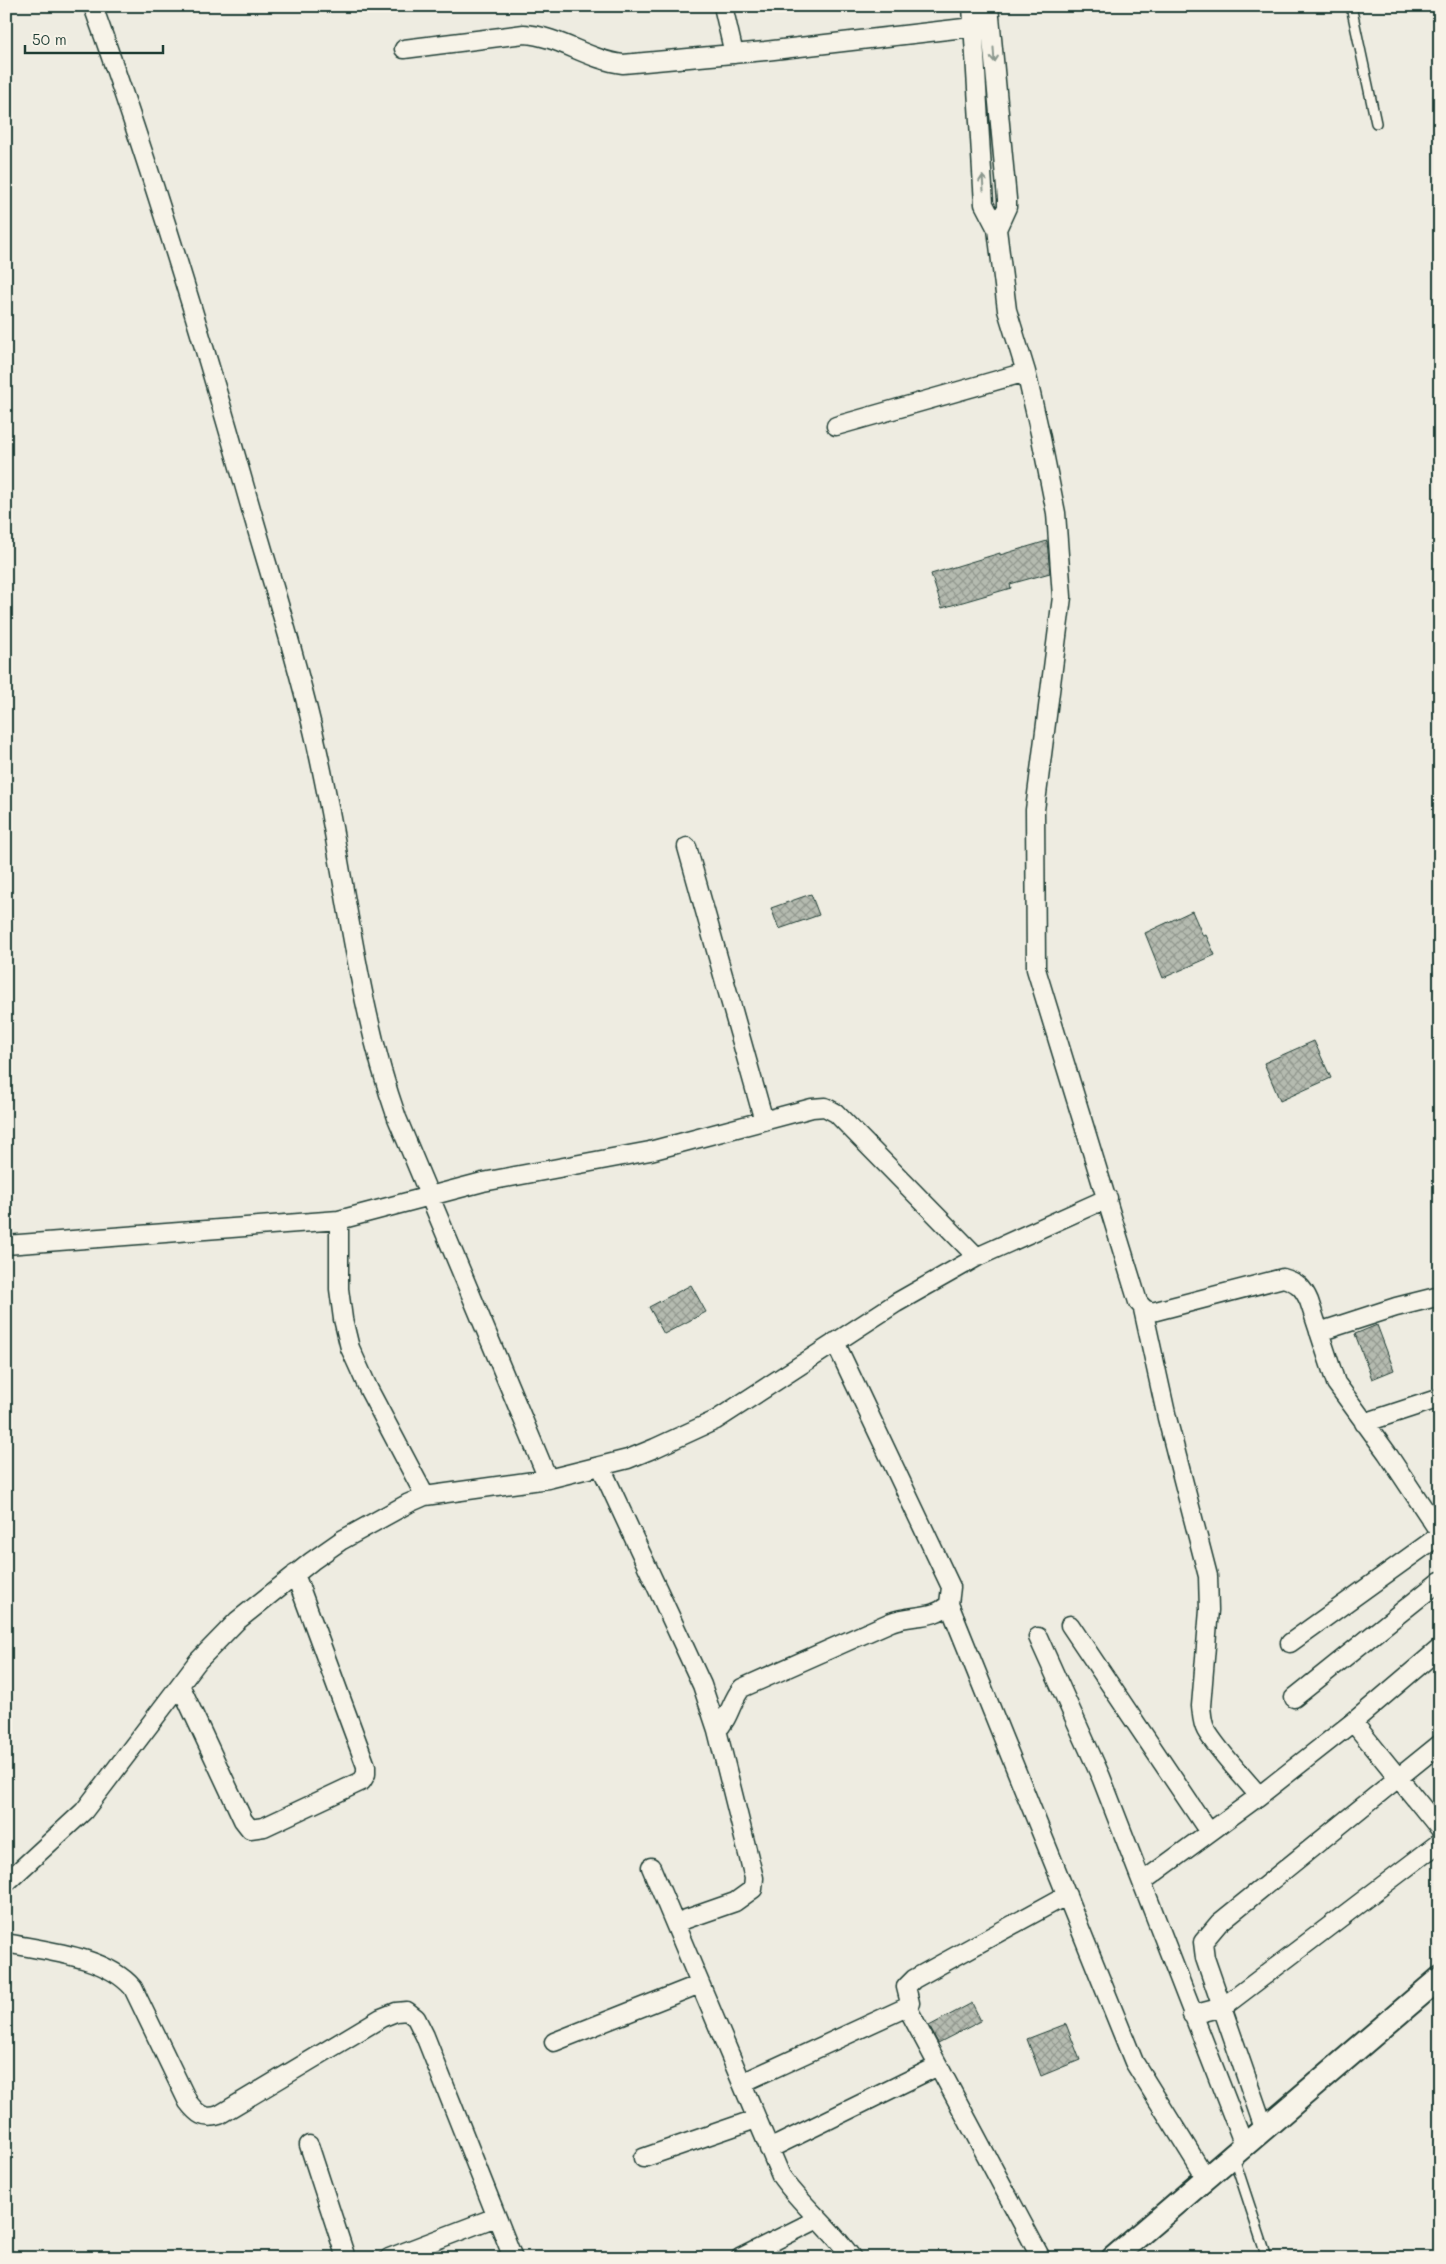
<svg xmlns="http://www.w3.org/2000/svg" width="1446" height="2264" font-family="Mali,sans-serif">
	<defs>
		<pattern id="building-cross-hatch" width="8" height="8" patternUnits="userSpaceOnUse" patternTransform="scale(1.25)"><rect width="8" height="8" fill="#b5bbb0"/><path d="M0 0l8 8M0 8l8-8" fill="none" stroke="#939990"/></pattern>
	</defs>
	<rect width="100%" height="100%" fill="#eeece1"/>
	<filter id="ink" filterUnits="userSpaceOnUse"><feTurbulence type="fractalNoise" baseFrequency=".02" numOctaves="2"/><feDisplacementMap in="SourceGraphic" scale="10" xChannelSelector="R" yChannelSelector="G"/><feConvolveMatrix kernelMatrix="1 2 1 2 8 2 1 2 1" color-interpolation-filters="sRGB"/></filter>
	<g filter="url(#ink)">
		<path fill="url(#building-cross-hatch)" stroke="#1f3d34" d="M1047 541 1050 573 1010 584 1011 588 942 608 931 574 1000 553V555Z
			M811 894 819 915 779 929 771 908Z
			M1192 911 1203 936 1206 935 1215 955 1163 978 1145 933Z
			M1314 1041 1331 1078 1280 1101 1264 1063Z
			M691 1285 706 1312 664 1334 649 1307Z
			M1377 1325 1394 1370 1372 1379 1355 1334Z
			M972 2003 981 2021 938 2043 929 2026Z
			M1066 2024 1080 2060 1041 2076 1027 2039Z"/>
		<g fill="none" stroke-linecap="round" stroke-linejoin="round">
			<defs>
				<path id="service" d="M1351 6 1376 123
					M1233 2155 1267 2258"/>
				<path id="minor" d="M93 6C150 165 199 326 245 488 267 566 292 643 311 722 344 854 352 990 397 1118L548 1479
					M723 6 734 54
					M972 6 984 204 997 229 1007 310 1026 372 1040 433 1056 513 1062 597 1035 810 1036 969 1138 1302C1144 1309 1147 1312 1156 1311L1283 1278C1297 1282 1303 1287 1309 1301L1336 1383 1387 1453 1440 1533
					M989 6 1007 199V207L997 229
					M404 49 524 34C559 36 588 60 623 64L765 51 973 27
					M836 426 1026 372
					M687 847 764 1121
					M339 1220V1289L343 1319 350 1348 369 1390 425 1496
					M6 1245 339 1220 483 1182 650 1151 812 1108 825 1107 836 1113 977 1257
					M1143 1309 1167 1418 1208 1576 1209 1610 1201 1706C1202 1714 1202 1723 1206 1730 1218 1751 1243 1776 1259 1796
					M1319 1332 1396 1307 1440 1296
					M1364 1423 1440 1398
					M601 1467 702 1685 717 1730 754 1878 753 1889 735 1902 675 1923
					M949 1604 1134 2062 1206 2178
					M1070 1625 1209 1832
					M1038 1637 1101 1777 1244 2145
					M1290 1643 1440 1535
					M180 1685 243 1820 250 1829 264 1827 362 1781 366 1774V1766L295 1574
					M1294 1698 1440 1581
					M1353 1722 1440 1648
					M717 1730C730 1718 731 1700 742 1688L891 1622C911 1614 933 1620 949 1604L951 1587 835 1342
					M651 1867 781 2176C802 2206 831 2228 852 2258
					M1142 1882 1259 1796 1353 1722 1440 1829
					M6 1883 84 1811 198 1661 237 1621 312 1561 342 1540 409 1503 425 1496 548 1479 628 1459 655 1448 716 1420 896 1303 977 1257 1108 1198
					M6 1943C46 1951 106 1956 133 1988L188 2102C197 2114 204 2120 219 2115L381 2018 396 2012 407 2011 416 2018 425 2036 513 2258
					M907 2007 1041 2258
					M1192 2015 1223 2007 1440 1842
					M554 2042 700 1984
					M742 2083 907 2007 910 2003 906 1987 914 1979 1067 1895
					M1264 2128 1205 1958 1203 1942 1219 1923 1440 1744
					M309 2145 346 2258
					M769 2149 938 2066
					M643 2158 756 2119
					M389 2258 496 2217
					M740 2258 818 2219"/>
				<path id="tertiary" d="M1113 2258 1440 1978"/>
			</defs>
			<use href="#service" stroke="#1f3d34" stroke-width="12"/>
			<use href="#minor" stroke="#1f3d34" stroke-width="21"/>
			<use href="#tertiary" stroke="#1f3d34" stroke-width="26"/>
			<use href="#service" stroke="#f7f3e8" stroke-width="9"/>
			<use href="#minor" stroke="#f7f3e8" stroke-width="18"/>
			<use href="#tertiary" stroke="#f7f3e8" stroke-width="22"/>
		</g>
		<defs><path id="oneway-shaft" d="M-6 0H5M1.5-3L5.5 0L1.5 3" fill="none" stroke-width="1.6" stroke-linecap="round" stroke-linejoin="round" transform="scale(1.25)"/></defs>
		<g stroke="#8b988e">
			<use href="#oneway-shaft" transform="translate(994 55) rotate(86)"/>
			<use href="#oneway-shaft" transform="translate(983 183) rotate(-94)"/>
		</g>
	</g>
	<rect width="1446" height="2264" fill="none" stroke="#f7f3e8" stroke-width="25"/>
	<rect x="12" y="12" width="1421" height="2239" fill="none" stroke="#1f3d34" stroke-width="2" filter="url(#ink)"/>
	<path d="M25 45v8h138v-8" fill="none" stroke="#1f3d34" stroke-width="2.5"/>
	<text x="32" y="45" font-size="15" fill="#1f3d34" stroke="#f7f3e8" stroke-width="4" paint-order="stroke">50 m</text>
</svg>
